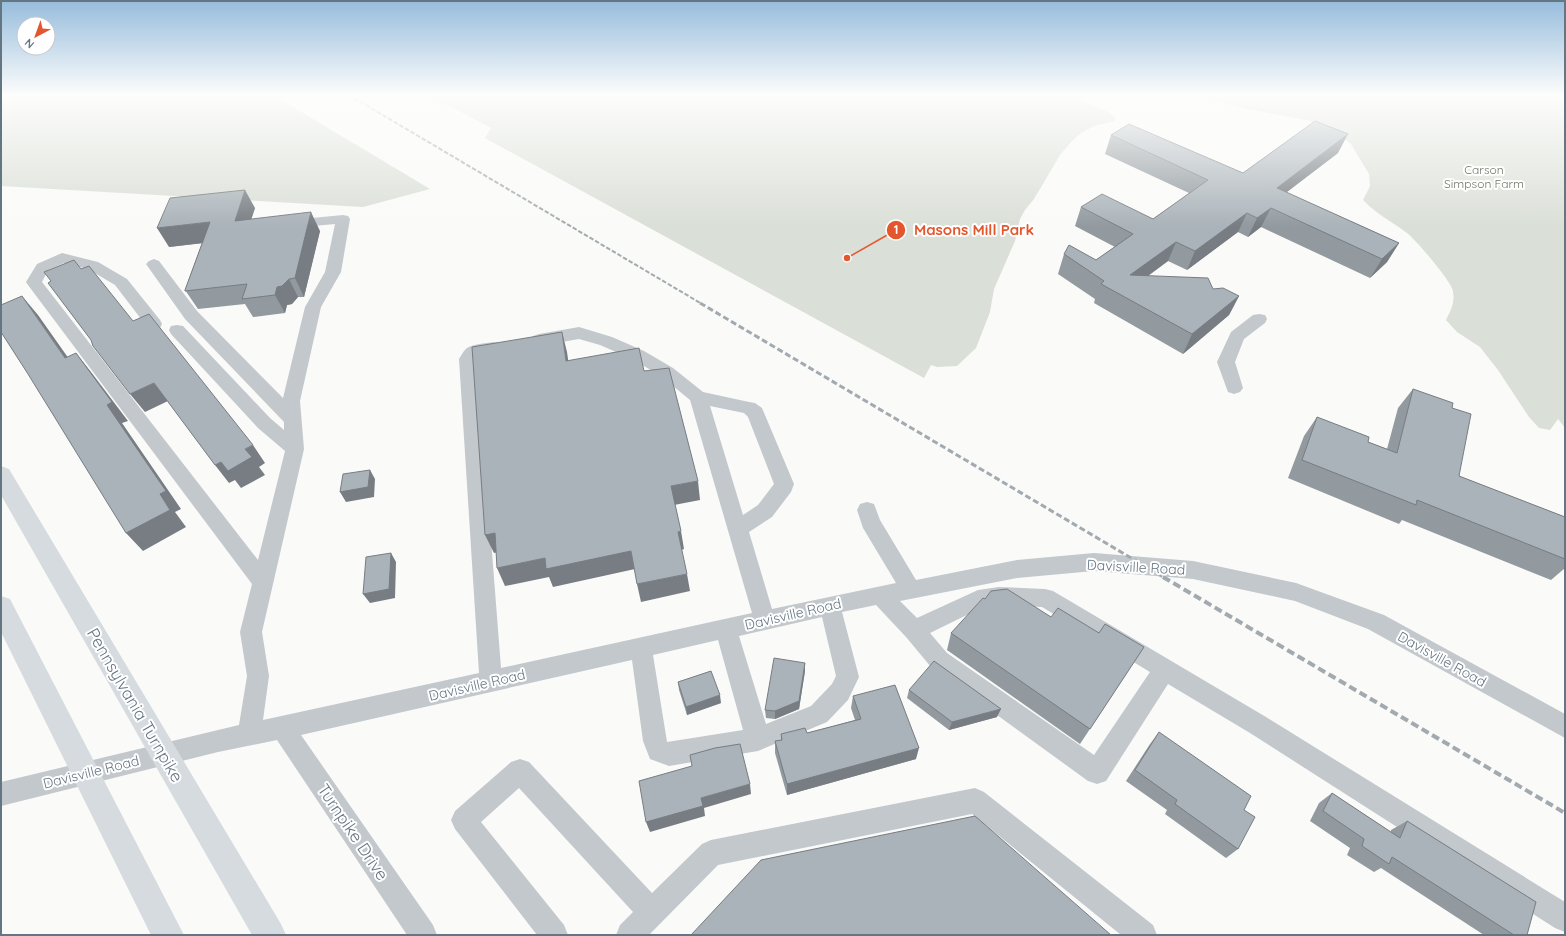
<svg xmlns="http://www.w3.org/2000/svg" width="1566" height="936" font-family="Quicksand,sans-serif">
	<rect width="100%" height="100%" fill="#fafaf8"/>
	<path fill="#dadfd7" d="M1 95H273L430 189 363 207 1 186Z
		M428 95H1078L1077 99 1108 112 1116 118 1114 121 1094 126 1081 133 1071 142 1060 155 1034 199 1025 210 1020 219 1015 241 994 289 990 312 976 348 957 366 937 367 931 365 924 378 485 138 491 128Z
		M1198 95H1565V428L1558 419 1550 430 1539 428 1529 417 1498 370 1480 347 1457 332 1446 320C1451 310 1455 303 1453 291 1451 281 1417 241 1407 233 1393 222 1376 214 1363 200L1370 186 1369 174 1351 144 1340 135 1307 120 1246 109Z"/>
	<g fill="none" stroke-linecap="round" stroke-linejoin="round">
		<path fill="#c3c8cc" fill-rule="evenodd" d="M343 215 348 216 350 219 341 272 321 307 300 401 304 449 262 632 269 676 263 720 479 673 459 359C461 356 464 350 467 348 473 344 496 341 503 343L505 347 503 351 479 357 477 360 501 668 752 613 690 400 661 376 632 359 600 345 579 339 539 346 533 344 531 340 533 336 539 334 579 327 612 337 644 351 673 368 703 392 749 402 755 403 762 408 794 484 791 492 772 517 749 532 772 609 896 583 863 528 857 510 860 504 867 502 874 504 880 520 916 580 1017 560 1094 553 1193 561 1296 583 1384 615 1565 714V738L1368 629 1295 601 1193 579 1094 571 1017 578 900 601 917 618 978 590 999 587 1045 589 1053 591 1266 717 1565 902V932L1555 928 1250 733 1168 684 1106 781 1097 784 1088 781 931 667 906 637 876 605 842 612 859 677 848 700 827 722 758 751 669 766 650 759 643 741 632 660 301 735 433 925 437 935H407L277 740 218 752 1 806V782L239 725 247 676 240 632 252 584 28 285 26 282 37 264 62 253 98 262 127 279 160 320 162 324 160 328 154 329 148 328 115 285 88 269 64 263 48 270 42 282 258 560 285 451 258 428 171 334 169 330 171 326 177 325 183 326 270 418 284 430V422L185 319 146 264 149 261 154 259 159 261 197 311 283 398 305 307 325 272 335 224 291 228 286 227 284 224 286 221 291 220ZM710 406 744 413 748 417 774 484 758 505 743 515ZM999 605 1042 607 1150 672 1094 755 947 653 930 633 981 608ZM822 617 836 676 832 684 811 706 766 724 739 636ZM718 640 743 730 667 742 653 655Z
			M1259 314 1265 315 1267 319 1265 323 1244 339 1235 362 1243 388 1240 392 1234 394 1228 392 1217 362 1231 332 1253 315Z
			M520 759 529 762 652 893 702 844 711 840 975 788 984 792 1153 925 1157 935H1121L972 814 718 865 649 935H616L620 925 633 912 519 788 481 822 564 925 568 935H537L455 829 451 820 455 811 511 762Z"/>
		<path fill="#d6dbdf" fill-rule="evenodd" d="M1 466 9 469 281 924 286 935H252L1 495Z
			M1 596 10 599 184 935H151L1 632Z"/>
		<path stroke="#a2aab0" stroke-width="2" stroke-dasharray="4.5 2" stroke-linecap="butt" d="M349 95 702 304"/>
		<path stroke="#a2aab0" stroke-width="3" stroke-dasharray="6 3" stroke-linecap="butt" d="M700 303 1165 578"/>
		<path stroke="#a2aab0" stroke-width="4" stroke-dasharray="8 4" stroke-linecap="butt" d="M1163 577 1565 813"/>
	</g>
	<path fill="#929a9f" d="M1111 135 1243 173 1338 153 1287 192 1399 243 1387 262 1370 278 1261 227 1248 237 1238 232 1187 270 1168 261 1148 276 1213 289 1239 296 1229 315 1183 354 1094 303 1095 299 1058 274 1064 254 1096 260 1115 247 1075 226 1081 207 1153 219 1189 193 1105 154Z
		M255 208 251 219 320 231 304 297H298L292 304 287 305 285 313 253 317 245 304 198 309 185 290 202 243 169 247Z
		M1413 389 1452 408 1459 476 1565 517V568L1551 580 1402 520 1399 524 1288 478 1304 436 1317 417 1368 442 1387 449 1398 408Z
		M1051 617 1144 647 1080 744 947 650 951 633Z
		M805 663V671L799 709 775 719 766 718 765 710Z
		M678 682 721 703 687 715 679 690Z
		M909 690 997 717 949 730 907 698Z
		M853 696 916 759 787 795 775 753V741L781 740V734L807 733 855 720 851 708Z
		M1159 732 1244 810 1238 849 1226 858 1165 814 1167 810 1126 781 1150 744Z
		M1332 793 1391 832V830L1407 821 1527 935H1484L1381 868 1374 872 1347 855 1350 848 1310 821 1319 803Z"/>
	<path fill="#777d82" d="M1348 134 1338 153 1267 207 1277 188Z
		M245 190 255 208 245 239 235 221Z
		M1271 208 1261 227 1248 237 1257 218Z
		M311 212 320 231 304 297 295 278Z
		M1247 213 1238 232 1187 270 1195 251Z
		M210 222 221 241 169 247 157 228Z
		M1176 242 1168 261 1123 294 1130 275Z
		M1399 243 1387 262 1370 278 1382 259Z
		M289 279 298 297 292 304 287 305 285 313 275 295 277 287Z
		M22 296 38 315 81 376 65 358Z
		M1239 296 1229 315 1183 354 1192 334Z
		M562 332 567 352 571 380 566 361Z
		M76 353 91 372 128 421 122 423 181 509 175 512 186 527 143 551 126 533 160 494Z
		M154 383 168 401 145 412 130 394Z
		M253 445 265 463 259 467 265 475 241 488 235 480 229 483 215 465Z
		M370 470 375 479 374 497 346 502 340 492Z
		M698 481 700 500 674 505 671 486Z
		M681 531 684 549 681 550 678 532Z
		M495 533 503 551 494 553 485 535Z
		M631 551 635 569 553 587 549 577 505 586 497 568 545 558Z
		M391 553 396 562 395 598 370 603 363 594Z
		M687 574 690 591 641 602 637 584Z
		M805 663V671L799 709 775 719V711Z
		M720 695 721 703 687 715 686 707Z
		M1001 709 997 717 949 730 952 722Z
		M919 748 916 759 787 795V784Z
		M750 784 751 794 704 808 705 816 650 832 646 822 701 798Z"/>
	<path fill="#aab3b9" stroke="#777d82" d="M1315 121 1348 134 1277 188 1399 243 1382 259 1271 208 1257 218 1247 213 1195 251 1176 242 1130 275 1208 278 1213 289 1223 288 1239 296 1192 334 1101 284 1104 281 1064 254 1069 245 1096 260 1133 234 1081 207 1102 194 1153 219 1208 180 1111 135 1129 124 1243 173Z
		M245 190 235 221 311 212 295 278 289 279 282 286 277 287 275 295 242 299 247 284 185 291V290L210 222 157 228 170 198Z
		M74 260 81 269 89 266 133 321 149 314 253 445 245 449 252 457 228 471 221 462 215 465 154 383 130 394 93 346 91 340 48 283 51 281 44 272Z
		M22 296 65 358 76 353 112 402 107 405 166 491 160 494 170 510 126 533 28 374 1 332V305Z
		M562 332 566 361 639 348 644 371 669 368 698 481 671 486 681 531 678 532 687 574 637 584 631 551 546 569 545 558 497 568 495 533 485 535 472 347Z
		M1413 389 1453 403 1452 408 1471 414 1459 476 1565 517V559L1417 500 1416 505 1302 460 1317 417 1369 437 1368 442 1397 453Z
		M370 470 368 487 340 492 343 474Z
		M391 553 389 589 363 594 366 557Z
		M1007 589 1051 617 1058 608 1099 633 1105 624 1144 647 1090 729 951 633 983 598 985 599 991 591Z
		M774 658 805 663 799 701 775 711 765 710Z
		M934 661 1001 709 952 722 909 690Z
		M711 671 720 695 686 707 678 682Z
		M895 685 919 748 787 784 775 741 782 740 781 734 805 728 807 733 861 719 853 696Z
		M1159 732 1251 796 1244 810 1255 817 1238 849 1175 804 1177 800 1135 770Z
		M740 744 750 784 701 798 703 806 646 822 639 781 692 766 690 755 715 748Z
		M1332 793 1400 838 1407 821 1536 902 1527 935H1514L1392 857 1389 864 1362 846 1364 839 1323 811Z
		M975 816 1111 935H691L761 860Z"/>
	<linearGradient id="sky" x2="0" y2="1"><stop stop-color="#96bcdc"/><stop offset="0.42" stop-color="#fdfdfc"/><stop offset="1" stop-color="#fdfdfc" stop-opacity="0"/></linearGradient>
	<rect width="1566" height="227" fill="url(#sky)"/>
	<g text-anchor="middle" stroke-width="4" stroke-linejoin="round" paint-order="stroke">
		<g font-size="12" fill="#687a64" stroke="#fff">
			<text x="1484" y="174">Carson<tspan x="1484" dy="14">Simpson Farm</tspan></text>
		</g>
		<g font-size="14" fill="#657683" stroke="#fff">
			<text transform="translate(1136 567) rotate(3)" y="5">Davisville Road</text>
			<text transform="translate(793 614) rotate(-13)" y="5">Davisville Road</text>
			<text transform="translate(1442 659) rotate(29)" y="5">Davisville Road</text>
			<text transform="translate(477 685) rotate(-13)" y="5">Davisville Road</text>
			<text transform="translate(91 772) rotate(-14)" y="5">Davisville Road</text>
		</g>
		<g font-size="17" fill="#657683" stroke="#fff">
			<text transform="translate(135 705) rotate(60)" y="6">Pennsylvania Turnpike</text>
			<text transform="translate(353 832) rotate(56)" y="6">Turnpike Drive</text>
		</g>
	</g>
	<path fill="none" stroke="#e4572e" stroke-width="1.5" d="M847 258L896 230"/>
	<g fill="#e4572e" stroke="#fff" stroke-width="1.5">
		<circle cx="847" cy="258" r="4"/>
		<circle cx="896" cy="230" r="10"/>
	</g>
	<g font-size="12" text-anchor="middle" font-weight="bold" fill="#fff">
		<text x="896" y="234">1</text>
	</g>
	<g font-size="15" text-anchor="middle" font-weight="bold" fill="#e4572e" stroke="#fff" stroke-width="4" stroke-linejoin="round" paint-order="stroke">
		<text x="974" y="235">Masons Mill Park</text>
	</g>
	<rect width="1566" height="936" fill="none" stroke="#657683" stroke-width="4"/>
	<g transform="translate(36 36) rotate(221)"><circle r="19" fill="#ffffff" stroke="#c1c8cd"/>
	<path d="M0-3L7 15L0 10L-7 15Z" fill="#e4572e"/>
	<text y="-6" font-size="11" font-weight="bold" text-anchor="middle" fill="#657683">N</text>
	</g>
</svg>
